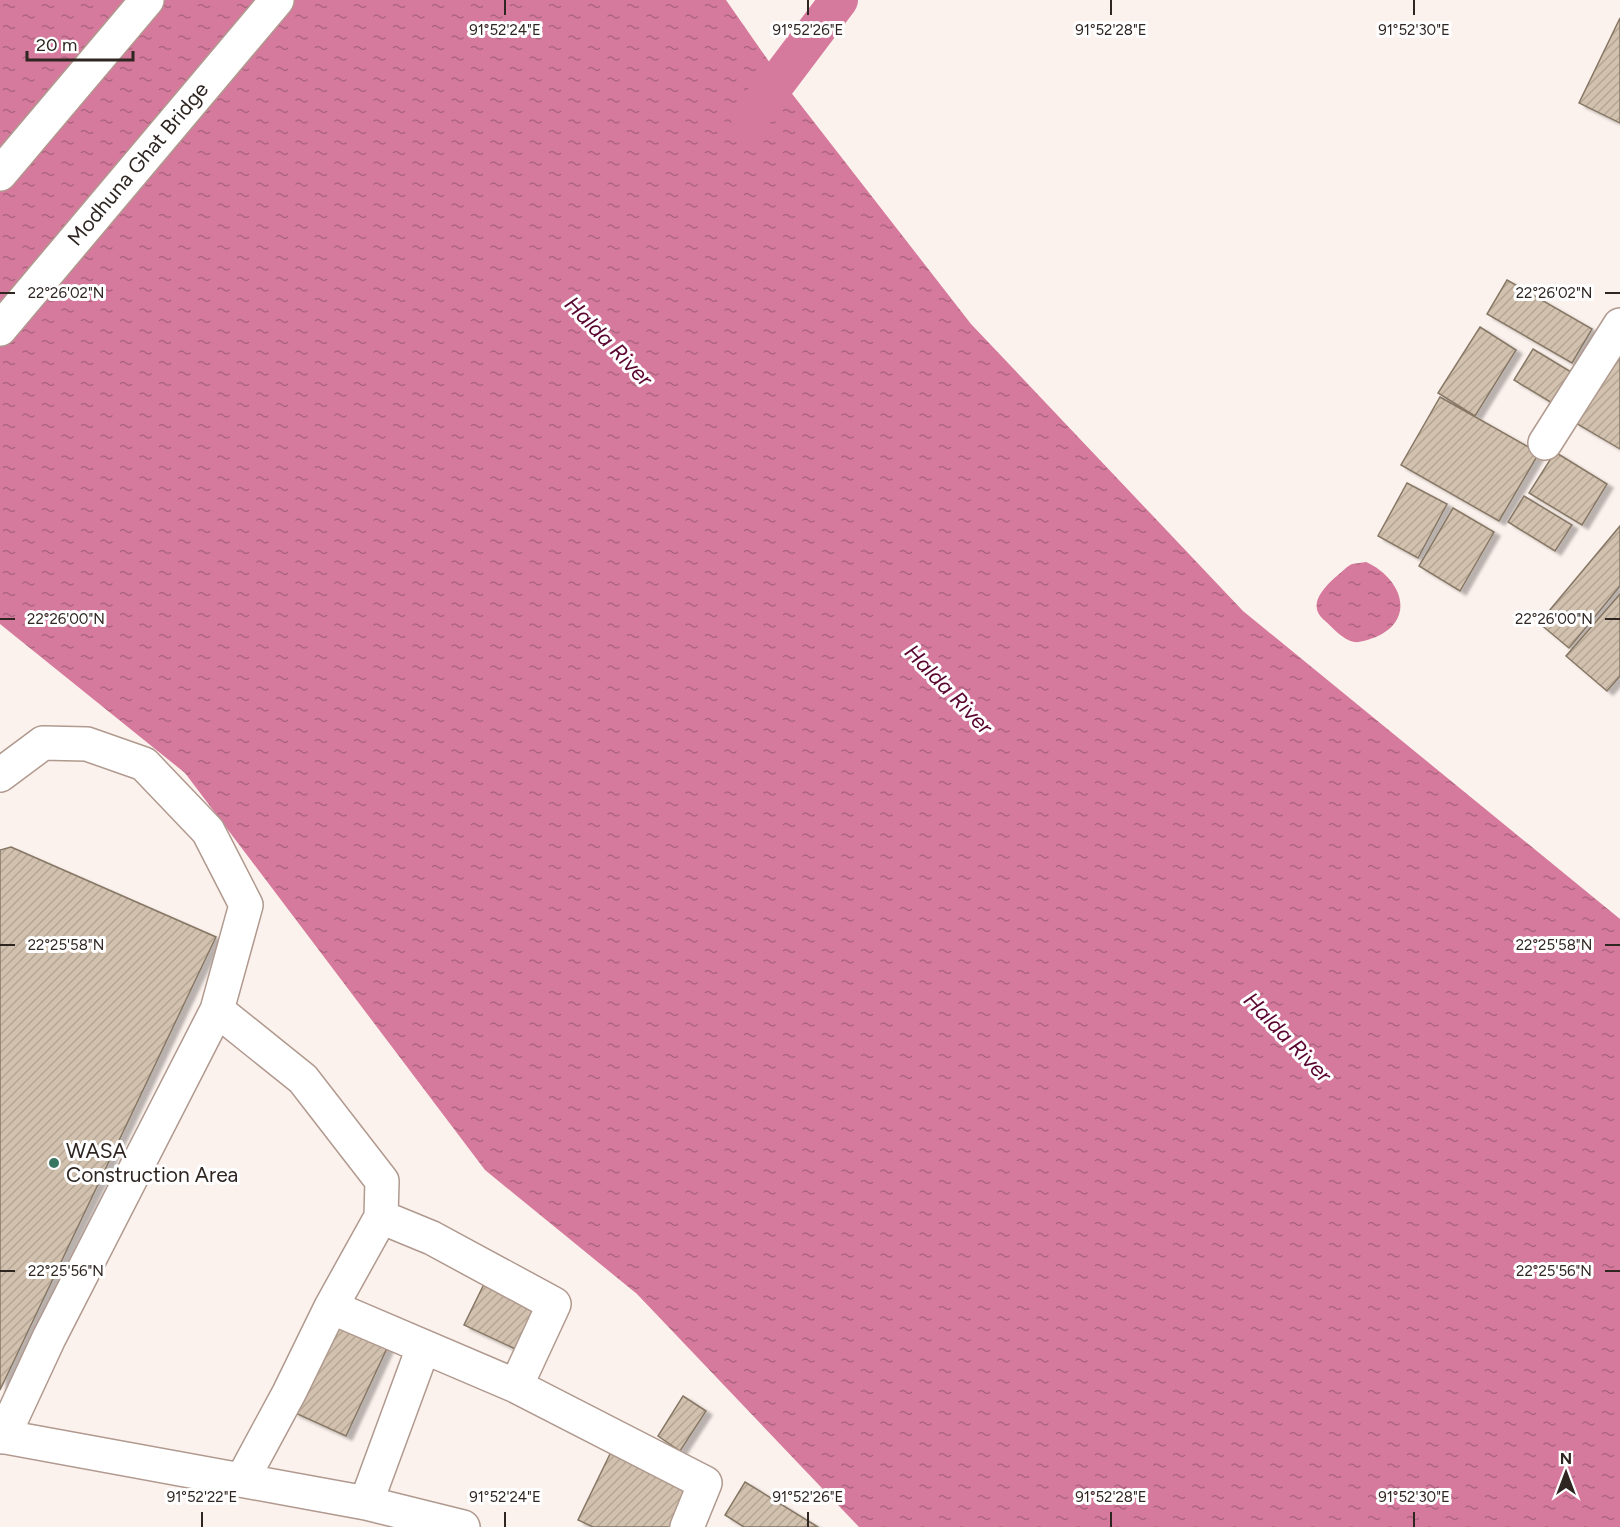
<svg xmlns="http://www.w3.org/2000/svg" width="1620" height="1527" font-family="Figtree,sans-serif">
	<defs>
		<pattern id="water-ripples" width="26" height="14" patternUnits="userSpaceOnUse" patternTransform="scale(1.5)"><rect width="26" height="14" fill="#d57a9c"/><path d="M2 4q2-2 4 0t4 0M15 11q2-2 4 0t4 0" fill="none" stroke="#ad647f"/></pattern>
		<pattern id="building-hatch" width="6" height="6" patternUnits="userSpaceOnUse" patternTransform="scale(1.5)"><rect width="6" height="6" fill="#d2c1ae"/><path d="M-1 1l2-2M0 6l6-6M5 7l2-2" fill="none" stroke="#b5a695"/></pattern>
		<filter id="shadow"><feDropShadow dx="6" dy="4" stdDeviation="1.5" flood-color="#0004"/></filter>
	</defs>
	<rect width="100%" height="100%" fill="#fcf2ed"/>
	<path fill="url(#water-ripples)" d="M0 0H726L786 86 971 324 1243 611 1620 919V1527H859L637 1294 485 1170 185 773 0 624Z
		M1366 562C1400 577 1418 618 1376 637 1370 639 1360 643 1354 642 1343 640 1332 627 1324 620 1306 605 1325 586 1338 575 1342 572 1347 566 1352 564 1357 563 1362 563 1366 562Z"/>
	<g fill="none" stroke-linecap="round" stroke-linejoin="round">
		<path stroke="#d57a9c" stroke-width="38" d="M750 118 839 0"/>
	</g>
	<path fill="url(#building-hatch)" stroke="#877866" stroke-width="1.5" filter="url(#shadow)" d="M1620 18V123L1579 103Z
		M1507 280 1592 329 1572 363 1487 314Z
		M1480 327 1516 350 1475 416 1438 393Z
		M1533 349 1576 375 1557 406 1514 380Z
		M1614 354 1620 358V449L1574 422Z
		M1440 397 1539 453 1499 521 1401 465Z
		M1555 452 1607 484 1582 525 1529 493Z
		M1407 483 1447 504 1418 558 1378 536Z
		M1524 496 1572 525 1555 551 1508 522Z
		M1453 508 1494 532 1460 591 1419 566Z
		M1620 526V586L1569 648 1539 623Z
		M1620 594V676L1607 691 1566 656Z
		M11 847 216 937 0 1390V850Z
		M486 1280 546 1308 524 1353 464 1325Z
		M336 1319 389 1344 346 1436 293 1412Z
		M683 1396 706 1411 680 1451 658 1436Z
		M611 1452 692 1490 675 1527H593L578 1520Z
		M745 1482 818 1527H744L725 1515Z"/>
	<g fill="none" stroke-linecap="round" stroke-linejoin="round">
		<defs>
			<path id="minor" d="M1545 443 1620 325
				M0 775 43 743 87 744 144 764 208 831 246 905 217 1010 49 1338 3 1437
				M217 1010 303 1079 382 1181 381 1217 331 1307 289 1393 242 1480
				M381 1217 432 1238 554 1304 516 1386
				M331 1307 516 1386 705 1483 687 1527
				M0 1436 366 1503 463 1527
				M366 1503 423 1348"/>
			<path id="major" d="M0 174 147 0
				M0 329 277 0"/>
		</defs>
		<use href="#minor" stroke="#b0998e" stroke-width="36"/>
		<use href="#major" stroke="#b0998e" stroke-width="36"/>
		<use href="#minor" stroke="#fff" stroke-width="33"/>
		<use href="#major" stroke="#fff" stroke-width="33"/>
	</g>
	<path fill="none" stroke="#2f2622" stroke-width="2" d="M505 0V15M808 0V15M1111 0V15M1414 0V15M0 293H15M1605 293H1620M0 619H15M1605 619H1620M0 945H15M1605 945H1620M0 1271H15M1605 1271H1620M202 1512V1527M505 1512V1527M808 1512V1527M1111 1512V1527M1414 1512V1527"/>
	<circle fill="#397661" stroke="#fff" stroke-width="2" cx="54" cy="1163" r="6"/>
	<g text-anchor="middle" stroke-width="6" stroke-linejoin="round" paint-order="stroke">
		<g font-size="21" fill="#2f2622" stroke="#fff">
			<text transform="translate(138 164) rotate(-50)" y="7">Modhuna Ghat Bridge</text>
		</g>
		<g font-size="21" fill="#2f2622" stroke="#fff" text-anchor="start">
			<text x="66" y="1158">WASA<tspan x="66" dy="24">Construction Area</tspan></text>
		</g>
		<g font-size="22" font-style="italic" fill="#590530" stroke="#fff">
			<text transform="translate(609 341) rotate(46)" y="8">Halda River</text>
			<text transform="translate(949 689) rotate(46)" y="8">Halda River</text>
			<text transform="translate(1288 1037) rotate(46)" y="8">Halda River</text>
		</g>
	</g>
	<g font-size="15" text-anchor="middle" fill="#2f2622" stroke="#fff" stroke-width="6" stroke-linejoin="round" paint-order="stroke">
		<text x="505" y="35">91°52'24"E</text>
		<text x="808" y="35">91°52'26"E</text>
		<text x="1111" y="35">91°52'28"E</text>
		<text x="1414" y="35">91°52'30"E</text>
		<text x="66" y="298">22°26'02"N</text>
		<text x="1554" y="298">22°26'02"N</text>
		<text x="66" y="624">22°26'00"N</text>
		<text x="1554" y="624">22°26'00"N</text>
		<text x="66" y="950">22°25'58"N</text>
		<text x="1554" y="950">22°25'58"N</text>
		<text x="66" y="1276">22°25'56"N</text>
		<text x="1554" y="1276">22°25'56"N</text>
		<text x="202" y="1502">91°52'22"E</text>
		<text x="505" y="1502">91°52'24"E</text>
		<text x="808" y="1502">91°52'26"E</text>
		<text x="1111" y="1502">91°52'28"E</text>
		<text x="1414" y="1502">91°52'30"E</text>
	</g>
	<g transform="translate(1566 1473)" stroke="#ffffff" stroke-width="4.5" paint-order="stroke">
	<path d="M0-4.5L10 22L0 15L-10 22Z" fill="#2f2622"/>
	<text y="-9" font-size="16" font-weight="bold" text-anchor="middle" fill="#2f2622">N</text>
	</g>
	<path d="M27 51v9h106v-9" fill="none" stroke="#2f2622" stroke-width="3"/>
	<text x="36" y="51" font-size="18" fill="#2f2622" stroke="#ffffff" stroke-width="4.5" paint-order="stroke">20 m</text>
</svg>
